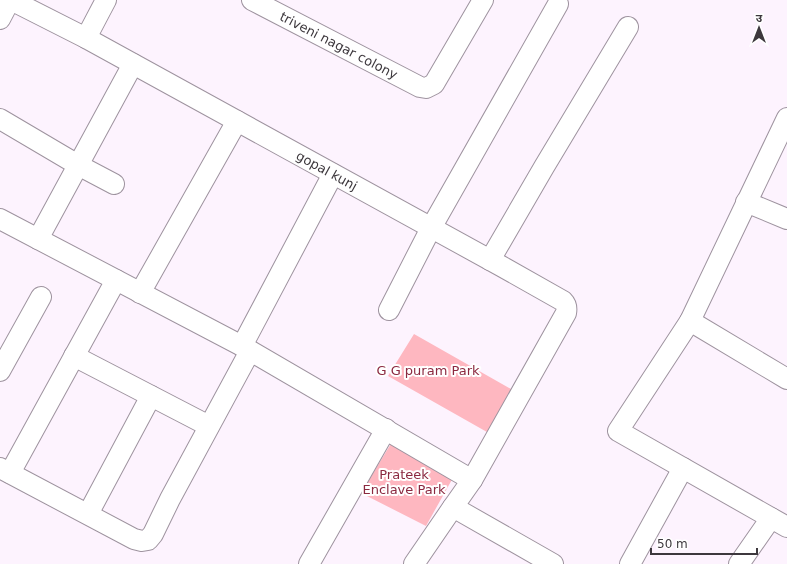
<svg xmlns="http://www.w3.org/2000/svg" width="787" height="564" font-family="'DejaVu Sans','Noto Sans Devanagari',sans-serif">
	<rect width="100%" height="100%" fill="#fdf3fe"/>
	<path fill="#feb7c0" d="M414 334 518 393 494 436 388 376Z
		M392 442 454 476 426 526 361 493Z"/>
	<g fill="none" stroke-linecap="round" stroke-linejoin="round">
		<defs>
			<g id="minor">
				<path id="s1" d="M11 0 86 38 501 266 563 301C567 305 567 308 566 313L472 480 453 507 553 564"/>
				<path id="s2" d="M252 0 420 87 426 88 434 84 483 0"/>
				<path d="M0 19 10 0"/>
				<path d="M86 38 106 0"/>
				<path d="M787 118 690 321 618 431 787 527"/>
				<path d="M0 119 78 165 114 184"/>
				<path d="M746 202 787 219"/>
				<path d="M0 219 242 346 472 480"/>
				<path d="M38 239 133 64"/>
				<path d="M490 260 544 167 628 27"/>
				<path d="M140 293 237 121"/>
				<path d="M389 310 431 228 558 4"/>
				<path d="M690 321 787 379"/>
				<path d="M242 346 333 174"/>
				<path d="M74 356 209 426"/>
				<path d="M0 371 41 297"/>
				<path d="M0 468 134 539 142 541 148 540 153 534 170 499 250 351"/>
				<path d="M10 473 116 280"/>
				<path d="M88 514 151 396"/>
				<path d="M309 564 386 429"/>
				<path d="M414 564 453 507"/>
				<path d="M630 564 683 468"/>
				<path d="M739 564 771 518"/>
			</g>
		</defs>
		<use href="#minor" stroke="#9e939f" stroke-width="22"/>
		<use href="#minor" stroke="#fff" stroke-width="20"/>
	</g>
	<g text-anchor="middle" stroke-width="4" stroke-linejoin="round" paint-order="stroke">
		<g font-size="13" fill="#3d383d" stroke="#fff">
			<text dy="5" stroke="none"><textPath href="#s2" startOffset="98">triveni nagar colony</textPath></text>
			<text dy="5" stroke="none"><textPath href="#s1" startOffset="359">gopal kunj</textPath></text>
		</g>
		<g font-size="13" fill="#8b2940" stroke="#fff">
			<text x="428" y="375">G G puram Park</text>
			<text x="404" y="479">Prateek<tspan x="404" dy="15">Enclave Park</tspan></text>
		</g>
	</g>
	<g transform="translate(759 28)" stroke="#ffffff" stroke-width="3" paint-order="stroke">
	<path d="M0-3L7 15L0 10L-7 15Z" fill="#3d383d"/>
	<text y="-6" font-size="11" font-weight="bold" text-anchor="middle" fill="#3d383d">उ</text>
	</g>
	<path d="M651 548v6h106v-6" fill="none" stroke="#3d383d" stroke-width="2"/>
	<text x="657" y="548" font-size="12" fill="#3d383d" stroke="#ffffff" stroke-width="3" paint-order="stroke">50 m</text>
</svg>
